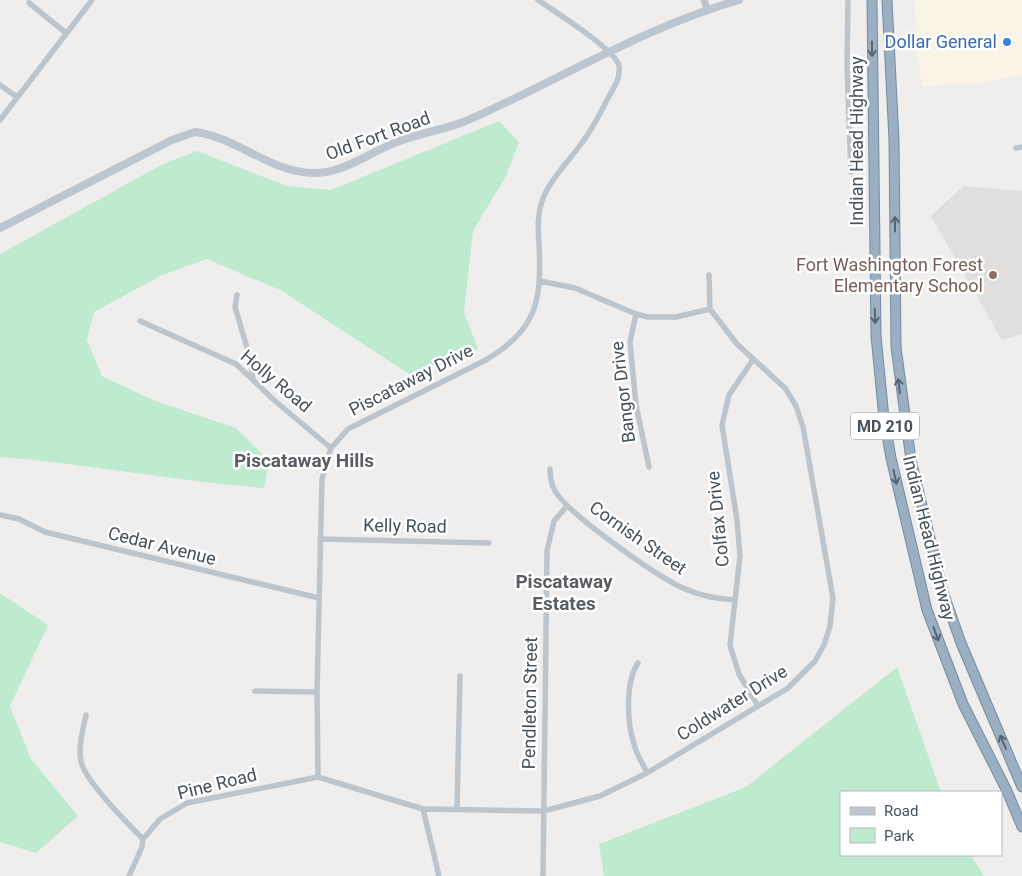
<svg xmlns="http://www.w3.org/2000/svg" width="1022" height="876" font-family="Roboto,sans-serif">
	<rect width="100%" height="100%" fill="#f0eded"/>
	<path fill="#faf4e7" d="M915 0H1022V75L981 83 922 86 916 38Z"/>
	<path fill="#e1dede" d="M963 186 1022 191V334L1002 340 931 216Z"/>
	<path fill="#beebcf" d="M499 121 519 142 506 176 473 231 464 312 478 349 409 374 282 291 207 259 162 275 94 312 87 340 102 376 153 400 236 428 269 461 264 488C175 481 88 464 0 457V254L163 164 197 151 287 186 331 190Z
		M0 593 48 625 10 706 31 759 78 816 36 853 0 842Z
		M897 667 941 792H841V855H971L984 876H604L599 844 746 787Z"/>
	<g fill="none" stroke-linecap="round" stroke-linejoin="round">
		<defs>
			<path id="trunk" d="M872 0 876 336 884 418 891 458 927 610 963 704 1007 791 1022 827
				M887 0 894 140 896 347 911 460 943 592 961 643 1022 787"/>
		</defs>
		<use href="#trunk" stroke="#738ca5" stroke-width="11"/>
		<path stroke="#bcc5cc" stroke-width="5.5" d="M538 0C555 12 615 49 619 66 621 78 613 89 608 98 600 114 592 130 581 144 569 161 552 177 544 196 537 212 538 228 539 245 542 303 536 331 484 361L348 429 331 448 322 479 317 692 318 777 423 809 544 811 600 796 647 773 788 688 815 661 824 645 830 626 833 598 803 427 796 406 785 388 737 344 710 309 709 275
			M848 0 847 66 851 172
			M29 3 66 33
			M0 85 17 97
			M0 120 92 0
			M1016 148 1022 147
			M540 281 575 288 636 314 648 317H676L710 309
			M237 295 235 307 248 351 253 379
			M636 314 630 342 636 405 649 467
			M140 321 236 364 275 401 331 448
			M752 361 729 395 722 425 737 520 740 556 730 645 739 674 758 706
			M550 469C550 478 551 484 555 491 568 514 658 577 683 588 700 596 717 599 735 600
			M0 515 19 519 45 532 319 598
			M320 539 489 543
			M638 663C625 683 627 722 634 744 636 754 643 764 647 773
			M255 691 317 692
			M86 715C83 730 78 746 81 761 84 780 128 824 143 839
			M423 809 439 876
			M457 809 460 676
			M129 876 142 847 143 839 160 819 187 803 318 777
			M543 876 547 551 554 521 567 506"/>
		<path stroke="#bcc5cc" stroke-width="7" d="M704 0 707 9"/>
		<path stroke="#bcc6d0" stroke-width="8" d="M0 228 172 140 195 132C237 137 272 174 316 173 346 172 370 152 397 142 419 133 444 130 466 121 558 81 642 28 739 0"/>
		<use href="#trunk" stroke="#9bafc2" stroke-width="9"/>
	</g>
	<defs><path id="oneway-shaft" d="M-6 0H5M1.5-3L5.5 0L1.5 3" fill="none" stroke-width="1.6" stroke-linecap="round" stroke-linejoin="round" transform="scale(1.25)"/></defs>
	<g stroke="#58646e">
		<use href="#oneway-shaft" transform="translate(872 49) rotate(89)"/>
		<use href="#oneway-shaft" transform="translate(895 224) rotate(-90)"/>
		<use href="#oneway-shaft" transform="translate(875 316) rotate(88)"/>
		<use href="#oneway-shaft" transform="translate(899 386) rotate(-97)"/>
		<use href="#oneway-shaft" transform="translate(895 477) rotate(78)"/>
		<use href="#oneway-shaft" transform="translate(936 634) rotate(70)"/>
		<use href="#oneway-shaft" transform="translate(1003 742) rotate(-113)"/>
	</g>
	<circle fill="#3f7fe0" stroke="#fff" stroke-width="2" cx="1007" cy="42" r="5"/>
	<circle fill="#8d6e63" stroke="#fff" stroke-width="2" cx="993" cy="275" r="5"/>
	<g text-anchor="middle" stroke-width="5" stroke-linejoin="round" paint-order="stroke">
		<rect fill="#fff" stroke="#7e858b" stroke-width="1" x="851" y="412.5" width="68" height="27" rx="4"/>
		<g font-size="16" font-weight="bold" fill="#475159">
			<text x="885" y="432">MD 210</text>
		</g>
		<g font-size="18" fill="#366cbe" stroke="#fff" text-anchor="end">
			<text x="997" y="48">Dollar General</text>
		</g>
		<g font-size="18" fill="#475159" stroke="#fff">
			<text transform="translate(378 136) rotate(-20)" y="6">Old Fort Road</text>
			<text transform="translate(857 141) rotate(-90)" y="6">Indian Head Highway</text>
			<text transform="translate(411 380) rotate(-27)" y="6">Piscataway Drive</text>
			<text transform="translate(276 381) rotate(40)" y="6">Holly Road</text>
			<text transform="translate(623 392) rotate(-97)" y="6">Bangor Drive</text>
			<text transform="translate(718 519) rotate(-96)" y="6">Colfax Drive</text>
			<text transform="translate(405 526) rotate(1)" y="6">Kelly Road</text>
			<text transform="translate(638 538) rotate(35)" y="6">Cornish Street</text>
			<text transform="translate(929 538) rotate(76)" y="6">Indian Head Highway</text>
			<text transform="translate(162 546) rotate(14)" y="6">Cedar Avenue</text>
			<text transform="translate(530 703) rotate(-89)" y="6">Pendleton Street</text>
			<text transform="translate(732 703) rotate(-32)" y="6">Coldwater Drive</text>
			<text transform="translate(217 784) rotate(-14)" y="6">Pine Road</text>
		</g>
		<g font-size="18" fill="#785e54" stroke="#fff" text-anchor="end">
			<text x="983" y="271">Fort Washington Forest<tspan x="983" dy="21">Elementary School</tspan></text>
		</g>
		<g font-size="19" font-weight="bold" fill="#5a5e62" stroke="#fff">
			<text x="304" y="467">Piscataway Hills</text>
			<text x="564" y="588">Piscataway<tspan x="564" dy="22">Estates</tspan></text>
		</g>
	</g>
	<rect x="840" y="791" width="162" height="65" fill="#ffffff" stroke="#b5b9bd"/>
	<rect x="850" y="807" width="25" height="8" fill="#bcc6d0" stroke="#b5b9bd"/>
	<text x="884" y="816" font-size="15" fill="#475159">Road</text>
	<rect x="850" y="828" width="25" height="15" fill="#beebcf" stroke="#b5b9bd"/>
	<text x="884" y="841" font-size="15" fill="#475159">Park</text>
</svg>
